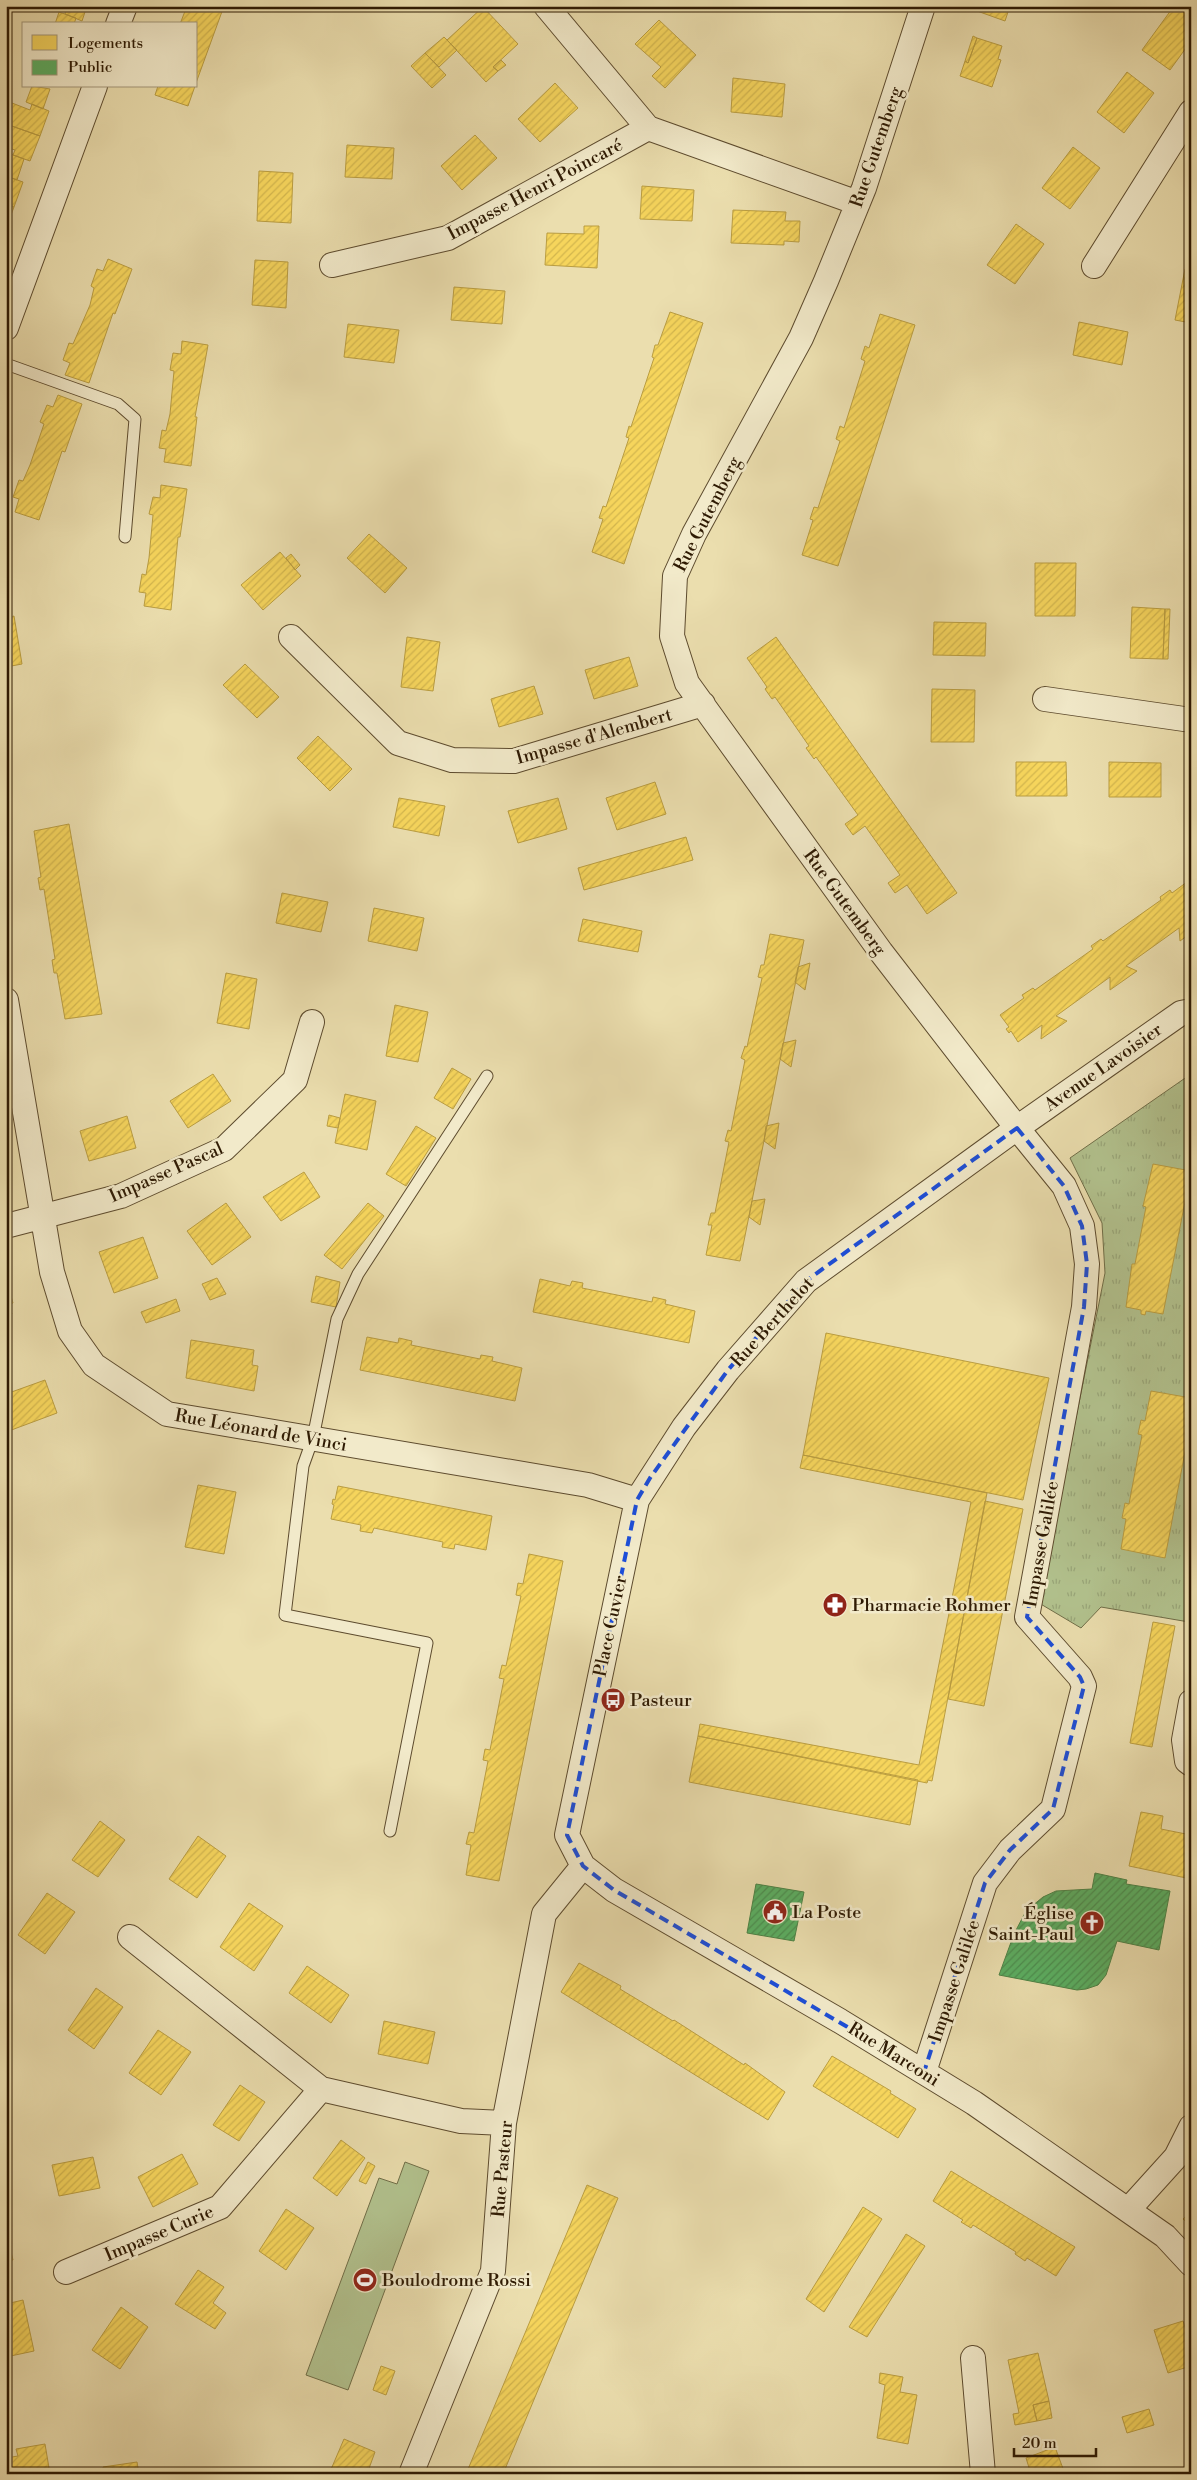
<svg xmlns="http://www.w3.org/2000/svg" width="1197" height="2480" font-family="'Libre Bodoni',serif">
	<defs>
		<pattern id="grass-tufts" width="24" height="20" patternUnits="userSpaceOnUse" patternTransform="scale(1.25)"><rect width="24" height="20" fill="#b2c28e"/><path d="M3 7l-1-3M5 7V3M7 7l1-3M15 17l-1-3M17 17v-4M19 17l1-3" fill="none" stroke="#99a679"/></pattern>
		<pattern id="homes-hatch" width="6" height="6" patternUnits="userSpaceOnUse" patternTransform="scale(1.25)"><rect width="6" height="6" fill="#f6d55c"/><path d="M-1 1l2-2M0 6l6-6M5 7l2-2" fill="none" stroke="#d3b64e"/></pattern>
		<pattern id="public-hatch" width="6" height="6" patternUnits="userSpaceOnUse" patternTransform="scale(1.25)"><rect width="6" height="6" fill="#5aae61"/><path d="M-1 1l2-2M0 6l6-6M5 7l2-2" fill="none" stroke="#4b8d4e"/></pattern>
	</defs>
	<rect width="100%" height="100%" fill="#ebdeae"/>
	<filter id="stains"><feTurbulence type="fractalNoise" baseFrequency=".004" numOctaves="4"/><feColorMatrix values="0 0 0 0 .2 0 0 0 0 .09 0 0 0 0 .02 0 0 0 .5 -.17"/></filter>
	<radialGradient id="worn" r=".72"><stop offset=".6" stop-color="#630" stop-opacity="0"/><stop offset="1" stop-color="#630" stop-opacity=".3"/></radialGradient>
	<path fill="url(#grass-tufts)" stroke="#706e48" d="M1191 1074 1189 1622 1101 1607 1081 1628 1039 1603 1105 1273 1102 1223 1070 1158Z"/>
	<path fill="#b2c28e" stroke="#706e48" d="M405 2162 429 2171 348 2390 306 2375 379 2178 397 2184Z"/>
	<path fill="url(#homes-hatch)" stroke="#ba9d41" d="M59 6H87L82 21 65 14 66 9Z
		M187 6H224L196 83V24H180Z
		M979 6H1010L1005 21 977 11Z
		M1174 6 1191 8V41L1170 70 1142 50Z
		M483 7 518 44 493 67 498 71 486 82 447 40Z
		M59 12 76 18 74 24H55Z
		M659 20 696 55 665 88 652 76 661 67 635 44Z
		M973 36 977 38 968 63 965 61Z
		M444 37 457 50 439 67 425 53Z
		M977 38 1002 46 998 59 1001 60 992 87 960 76 965 61 968 63Z
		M425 53 446 75 432 88 411 66Z
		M501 60 506 65 498 71 493 67Z
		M1127 72 1154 93 1124 133 1097 112Z
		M733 78 785 84 782 117 731 112Z
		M555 83 578 108 540 142 518 119Z
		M32 86 50 89 43 109 26 102Z
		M158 86H195L188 106 155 95Z
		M12 103 30 110 32 104 49 111 40 136 6 124Z
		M6 124 40 136 30 161 13 155 15 150 6 147Z
		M475 135 497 158 462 190 441 166Z
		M347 145 394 148 392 179 345 177Z
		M1073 147 1100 168 1070 209 1042 188Z
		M8 153 24 159 17 180 6 176Z
		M259 171 293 173 291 223 257 221Z
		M6 176 23 182 14 207 6 205Z
		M642 186 694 190 692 221 640 219Z
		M6 205 14 207 6 228Z
		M733 210 786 212 785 221H800L799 242 784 241V245L731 243Z
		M1016 224 1044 244 1015 284 987 265Z
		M584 226H599L597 268 545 265 547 233 584 234Z
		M108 259 132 269 115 314 113 313 89 383 65 375 70 363 63 360 69 343 73 344 90 305 94 288 91 286 97 269 103 271Z
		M255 260 288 262 286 308 252 305Z
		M1185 269 1191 270V323L1175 320Z
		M454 287 505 291 502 324 451 320Z
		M670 312 703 323 624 564 592 552 603 519 599 518 603 506 606 507 629 438 626 437 629 426 631 427 654 358 652 357 655 345H658Z
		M880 314 915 325 838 566 802 555 813 520 810 519 814 507 818 508 840 441 836 439 840 426 844 428 865 361 861 359 865 346 869 348Z
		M1079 322 1128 332 1122 365 1073 355Z
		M348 324 399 330 394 363 344 357Z
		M182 341 208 345 195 417H197L191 466 164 462 166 449 159 448 162 430 166 431 170 414 174 371 170 370 173 353 181 354Z
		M58 395 82 404 65 452 62 451 39 520 15 512 19 499 13 497 19 480 23 481 30 465 44 424 40 422 47 405 53 407Z
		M161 485 187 489 180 537H178L171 610 144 606 146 593 139 592 142 574 146 575 149 558 153 515 149 514 153 497 160 498Z
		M369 534 407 568 385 593 347 558Z
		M280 552 301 576 263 610 241 585Z
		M291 554 300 565 295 570 286 558Z
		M1035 563H1076L1075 616H1035Z
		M6 572 11 617 14 616 22 664 6 667Z
		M1132 607 1165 609 1163 659 1130 658Z
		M1165 609H1170L1168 659H1163Z
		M934 622 986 623 985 656 933 655Z
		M407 637 440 642 433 691 401 687Z
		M776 637 957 893 927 914 907 885 895 893 888 883 900 875 865 826 853 835 845 824 858 815 816 757 814 759 806 748 809 746 775 697 772 699 765 689 767 687 747 658Z
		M629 657 638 686 594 699 585 670Z
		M245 664 279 697 257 718 223 685Z
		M534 686 543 714 499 727 491 699Z
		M932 689 975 690 974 742H931Z
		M318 736 352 769 330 791 297 758Z
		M1016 762H1066L1067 796H1016Z
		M1109 762 1161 763V797H1109Z
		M655 782 666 814 617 830 606 798Z
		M399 798 445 806 439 836 393 827Z
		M558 798 567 829 518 843 508 811Z
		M69 824 102 1014 65 1019 57 973H54L52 960 55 959 44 889 40 890 38 878 41 877 34 831Z
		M686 837 693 860 584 890 578 868Z
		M1191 879V933L1180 941 1179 928 1126 966 1137 971 1110 990V977L1056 1016 1067 1021 1041 1039 1042 1025 1018 1042 1011 1031 1009 1033 1006 1029 1009 1027 1000 1015 1024 998 1022 995 1033 988 1035 990 1093 949 1091 946 1101 939 1103 941 1161 900 1160 897 1170 890 1172 893Z
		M282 893 328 902 321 932 276 923Z
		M374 908 424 918 417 951 368 941Z
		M583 919 642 931 638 952 578 941Z
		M770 934 804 940 740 1261 706 1255 712 1225H708L711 1213H715L729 1142 725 1141 728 1130 731 1131 745 1060 741 1058 745 1046 747 1047 762 978 758 977 761 965H764Z
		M810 963 805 990 795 982 798 967Z
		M226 973 257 979 249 1029 217 1023Z
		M395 1005 428 1012 418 1062 386 1056Z
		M796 1040 791 1067 780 1059 783 1043Z
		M452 1068 471 1079 453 1109 434 1098Z
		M213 1074 231 1101 188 1128 170 1101Z
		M345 1094 376 1101 367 1150 335 1143Z
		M329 1115 340 1118 338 1128 327 1126Z
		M127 1116 136 1148 89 1161 80 1131Z
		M779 1123 775 1149 764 1141 766 1126Z
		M416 1126 436 1138 406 1186 386 1174Z
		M1153 1164 1191 1171 1163 1314 1146 1311 1145 1315 1141 1314V1310L1126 1307 1132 1264H1135L1146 1207 1143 1206Z
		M304 1172 320 1197 281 1221 263 1197Z
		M765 1199 760 1225 749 1217 752 1201Z
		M226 1203 251 1237 212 1265 187 1231Z
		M368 1203 384 1216 342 1269 324 1255Z
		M143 1237 158 1278 114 1293 99 1252Z
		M316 1276 340 1282 336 1307 311 1302Z
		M217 1278 226 1294 210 1300 202 1284Z
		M6 1279 13 1303 9 1305 12 1314 6 1319Z
		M540 1279 570 1286 572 1281 583 1283 582 1288 652 1302 653 1297 666 1300 665 1304 695 1311 689 1343 533 1312Z
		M176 1299 180 1311 146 1323 141 1312Z
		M826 1333 1049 1378 1023 1500 803 1455Z
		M367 1337 398 1343 399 1338 412 1341 411 1345 480 1359 481 1355 493 1357 492 1361 522 1368 515 1401 360 1370Z
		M191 1340 254 1350 252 1365 258 1366 254 1391 186 1378Z
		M45 1380 57 1413 6 1432V1394Z
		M1151 1391 1191 1398V1420L1165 1558 1121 1549 1126 1519 1122 1518 1125 1503 1129 1504 1142 1435 1138 1434 1141 1420 1145 1421Z
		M803 1455 987 1493 932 1781 928 1780 927 1783 698 1736 700 1724 919 1765 971 1502 800 1468Z
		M198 1485 236 1492 224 1554 185 1547Z
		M338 1486 492 1516 486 1550 455 1544 454 1549 442 1547 443 1542 374 1528 372 1533 360 1531 361 1525 331 1519 334 1505 332 1504 333 1499 335 1500Z
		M985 1501 1023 1509 984 1706 948 1699Z
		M529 1554 563 1561 499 1881 466 1875 471 1845 466 1844 469 1832 474 1833 488 1761 483 1760 485 1749 490 1750 504 1679 499 1678 502 1665 506 1666 521 1596 516 1595 518 1583 523 1584Z
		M1153 1622 1175 1626 1152 1747 1130 1743Z
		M698 1736 918 1780 910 1825 689 1782Z
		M1141 1812 1163 1816 1161 1829 1191 1835V1879L1129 1866Z
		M100 1821 125 1840 98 1877 72 1860Z
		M198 1836 226 1856 197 1898 169 1879Z
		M47 1893 75 1912 45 1954 18 1935Z
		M249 1903 283 1926 254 1971 220 1947Z
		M579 1963 621 1986 620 1989 673 2021 674 2020 744 2065 745 2063 785 2092 768 2120 561 1992Z
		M307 1966 349 1995 331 2023 289 1993Z
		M96 1988 123 2007 94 2049 68 2030Z
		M384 2021 435 2032 428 2064 378 2054Z
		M158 2030 191 2052 161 2095 129 2073Z
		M832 2056 891 2091 890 2093 916 2109 898 2138 813 2086Z
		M240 2085 265 2102 239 2141 213 2125Z
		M341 2140 365 2158 337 2196 313 2178Z
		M182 2154 198 2184 153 2207 138 2177Z
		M93 2157 100 2188 59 2196 52 2165Z
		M368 2162 375 2166 366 2184 359 2181Z
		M951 2171 1075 2247 1056 2276 1027 2258 1025 2261 1015 2254 1016 2252 973 2225 971 2228 961 2222 963 2220 933 2201Z
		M587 2185 618 2198 503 2474H466Z
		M863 2207 882 2219 824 2312 806 2299Z
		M286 2209 314 2228 286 2270 259 2251Z
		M1191 2211V2227L1183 2219Z
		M6 2232 13 2260 6 2261Z
		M906 2234 925 2246 867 2337 849 2327Z
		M198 2270 224 2287 213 2303 226 2313 215 2329 175 2304Z
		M23 2300 34 2351 6 2357V2304Z
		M121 2307 148 2327 120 2369 92 2350Z
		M1183 2321 1191 2345V2366L1168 2373 1154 2330Z
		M1038 2353 1049 2401 1033 2405 1037 2421 1015 2425 1013 2414 1019 2413 1008 2360Z
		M381 2366 395 2371 386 2395 373 2390Z
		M880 2373 903 2377 900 2392 917 2395 908 2444 877 2438 885 2385 879 2383Z
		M1049 2401 1052 2418 1037 2421 1033 2405Z
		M1149 2409 1154 2425 1127 2433 1122 2417Z
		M344 2439 375 2452 367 2474H329Z
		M45 2444 50 2474H7L6 2458 18 2456 16 2449Z
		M1055 2447 1065 2474H1031L1026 2458Z
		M137 2462 139 2474H105L103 2467Z"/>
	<path fill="url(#public-hatch)" stroke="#4d8245" d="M1095 1873 1127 1880 1126 1884 1170 1891 1159 1950 1117 1941 1106 1975 1098 1985 1086 1989 1077 1990 999 1975 1014 1934 1026 1911 1043 1897 1056 1891 1092 1889Z
		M756 1884 804 1892 794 1941 747 1933Z"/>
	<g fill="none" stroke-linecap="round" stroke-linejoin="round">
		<defs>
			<path id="lane" d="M6 364 118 404 135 419 125 537
				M390 1831 427 1643 285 1615 303 1466 313 1438 337 1319 358 1274 487 1076"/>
			<path id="street" d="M546 6 648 128 858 203
				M923 6 864 188 826 281 801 338 694 534 675 576 672 636 687 683 881 952 1017 1128 1064 1186 1082 1226 1087 1264 1084 1307 1027 1617 1080 1677 1084 1686 1053 1809 1010 1850 985 1883 924 2072
				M118 24 125 6
				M332 265 448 238 648 128
				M1094 266 1191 112
				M6 328 95 86
				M291 637 398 743 452 760 514 761 703 704
				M1045 699 1191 720
				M6 1000 52 1272 70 1331 94 1365 167 1414 588 1485 637 1500
				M1191 1011 1181 1013 1017 1128 806 1281 728 1370 684 1427 637 1500 567 1835 583 1866 614 1890 840 2021 974 2103 1165 2236 1191 2264
				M6 1226 121 1196 224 1149 295 1080 312 1022
				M1191 1702 1184 1740 1187 1761 1191 1764
				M130 1937 321 2089 461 2121 504 2123
				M1129 2209 1176 2157 1191 2127
				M66 2272 220 2207 321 2089
				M973 2358 983 2474
				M411 2474 493 2271 504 2123 544 1914 583 1866"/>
		</defs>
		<use href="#lane" stroke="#5d4b2e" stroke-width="13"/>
		<use href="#street" stroke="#5d4b2e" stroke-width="26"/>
		<use href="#lane" stroke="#f2eaca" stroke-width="11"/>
		<use href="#street" stroke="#f2eaca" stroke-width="24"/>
	</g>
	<path fill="none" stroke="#1d4ed8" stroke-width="4" stroke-dasharray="10 6" stroke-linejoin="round" d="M1017 1128 1064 1186 1082 1226 1087 1264 1084 1307 1027 1617 1080 1677 1084 1686 1053 1809 1010 1850 985 1883 924 2072 614 1890 583 1866 567 1835 637 1500 650 1478 728 1370 806 1281Z"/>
	<defs>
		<symbol id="pharmacy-disc" viewBox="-11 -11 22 22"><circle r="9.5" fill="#8f2418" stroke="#f2eaca"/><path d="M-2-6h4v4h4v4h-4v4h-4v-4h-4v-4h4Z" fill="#fff"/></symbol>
		<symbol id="bus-disc" viewBox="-11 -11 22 22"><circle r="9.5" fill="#8f2418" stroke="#f2eaca"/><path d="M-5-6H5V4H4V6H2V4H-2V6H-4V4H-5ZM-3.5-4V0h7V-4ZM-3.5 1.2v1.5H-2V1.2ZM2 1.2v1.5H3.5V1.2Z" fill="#fff"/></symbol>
		<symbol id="civic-disc" viewBox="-11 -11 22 22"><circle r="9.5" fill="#8f2418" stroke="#f2eaca"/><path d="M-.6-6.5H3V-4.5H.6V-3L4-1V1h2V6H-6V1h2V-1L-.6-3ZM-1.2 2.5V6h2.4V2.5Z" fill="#fff"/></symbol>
		<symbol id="church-disc" viewBox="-11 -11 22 22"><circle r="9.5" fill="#8f2418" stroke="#f2eaca"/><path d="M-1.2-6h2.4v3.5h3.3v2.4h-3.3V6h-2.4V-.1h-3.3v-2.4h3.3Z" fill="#fff"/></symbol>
		<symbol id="stadium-disc" viewBox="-11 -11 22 22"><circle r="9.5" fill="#8f2418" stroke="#f2eaca"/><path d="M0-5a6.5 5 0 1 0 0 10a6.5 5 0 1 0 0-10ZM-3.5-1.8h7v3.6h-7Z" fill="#fff"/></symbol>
	</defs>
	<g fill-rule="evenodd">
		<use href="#pharmacy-disc" x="821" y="1591" width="28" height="28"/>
		<use href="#bus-disc" x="599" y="1686" width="28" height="28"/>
		<use href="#civic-disc" x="761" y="1898" width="28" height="28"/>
		<use href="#church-disc" x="1078" y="1909" width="28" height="28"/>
		<use href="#stadium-disc" x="351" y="2266" width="28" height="28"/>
	</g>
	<g text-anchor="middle" stroke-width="5" stroke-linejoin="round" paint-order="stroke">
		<g font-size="18" fill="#2e1a03" stroke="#f2eaca">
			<text transform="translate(876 147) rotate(-71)" y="6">Rue Gutemberg</text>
			<text transform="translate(535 189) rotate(-28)" y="6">Impasse Henri Poincaré</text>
			<text transform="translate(707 514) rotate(-63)" y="6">Rue Gutemberg</text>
			<text transform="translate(594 736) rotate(-16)" y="6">Impasse d'Alembert</text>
			<text transform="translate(845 902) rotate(54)" y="6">Rue Gutemberg</text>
			<text transform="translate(1103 1067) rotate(-35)" y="6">Avenue Lavoisier</text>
			<text transform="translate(166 1172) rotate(-24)" y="6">Impasse Pascal</text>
			<text transform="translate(772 1322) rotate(-48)" y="6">Rue Berthelot</text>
			<text transform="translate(261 1430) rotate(10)" y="6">Rue Léonard de Vinci</text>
			<text transform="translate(1041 1544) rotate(-80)" y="6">Impasse Galilée</text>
			<text transform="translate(610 1626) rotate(-78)" y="6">Place Cuvier</text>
			<text transform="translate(954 1981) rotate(-72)" y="6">Impasse Galilée</text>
			<text transform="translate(894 2054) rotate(32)" y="6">Rue Marconi</text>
			<text transform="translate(502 2169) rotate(-85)" y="6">Rue Pasteur</text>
			<text transform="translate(159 2233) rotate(-23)" y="6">Impasse Curie</text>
		</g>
		<g font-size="18" fill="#2e1a03" stroke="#f2eaca" text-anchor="start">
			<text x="852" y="1611">Pharmacie Rohmer</text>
			<text x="630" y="1706">Pasteur</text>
			<text x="792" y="1918">La Poste</text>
			<text x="1074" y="1919" text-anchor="end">Église<tspan x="1074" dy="21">Saint-Paul</tspan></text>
			<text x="382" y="2286">Boulodrome Rossi</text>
		</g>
	</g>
	<rect width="1197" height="2480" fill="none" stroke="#ebdeae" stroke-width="25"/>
	<rect x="8" y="8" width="1182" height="2465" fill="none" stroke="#2e1a03" stroke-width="2.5"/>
	<rect x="12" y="12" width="1172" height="2455" fill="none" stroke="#2e1a03"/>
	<rect x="22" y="22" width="175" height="65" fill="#f2eaca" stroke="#a4977a"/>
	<rect x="32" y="35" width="25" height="15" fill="#f6d55c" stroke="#a4977a"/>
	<text x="68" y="48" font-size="15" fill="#2e1a03">Logements</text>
	<rect x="32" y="60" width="25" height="15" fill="#5aae61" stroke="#a4977a"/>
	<text x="68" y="72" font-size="15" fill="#2e1a03">Public</text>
	<path d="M1014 2448v8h82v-8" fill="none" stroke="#2e1a03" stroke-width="2.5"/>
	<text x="1022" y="2448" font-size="15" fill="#2e1a03" stroke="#f2eaca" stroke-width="4" paint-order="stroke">20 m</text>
	<rect width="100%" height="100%" filter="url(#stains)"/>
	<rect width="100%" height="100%" fill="url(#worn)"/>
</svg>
